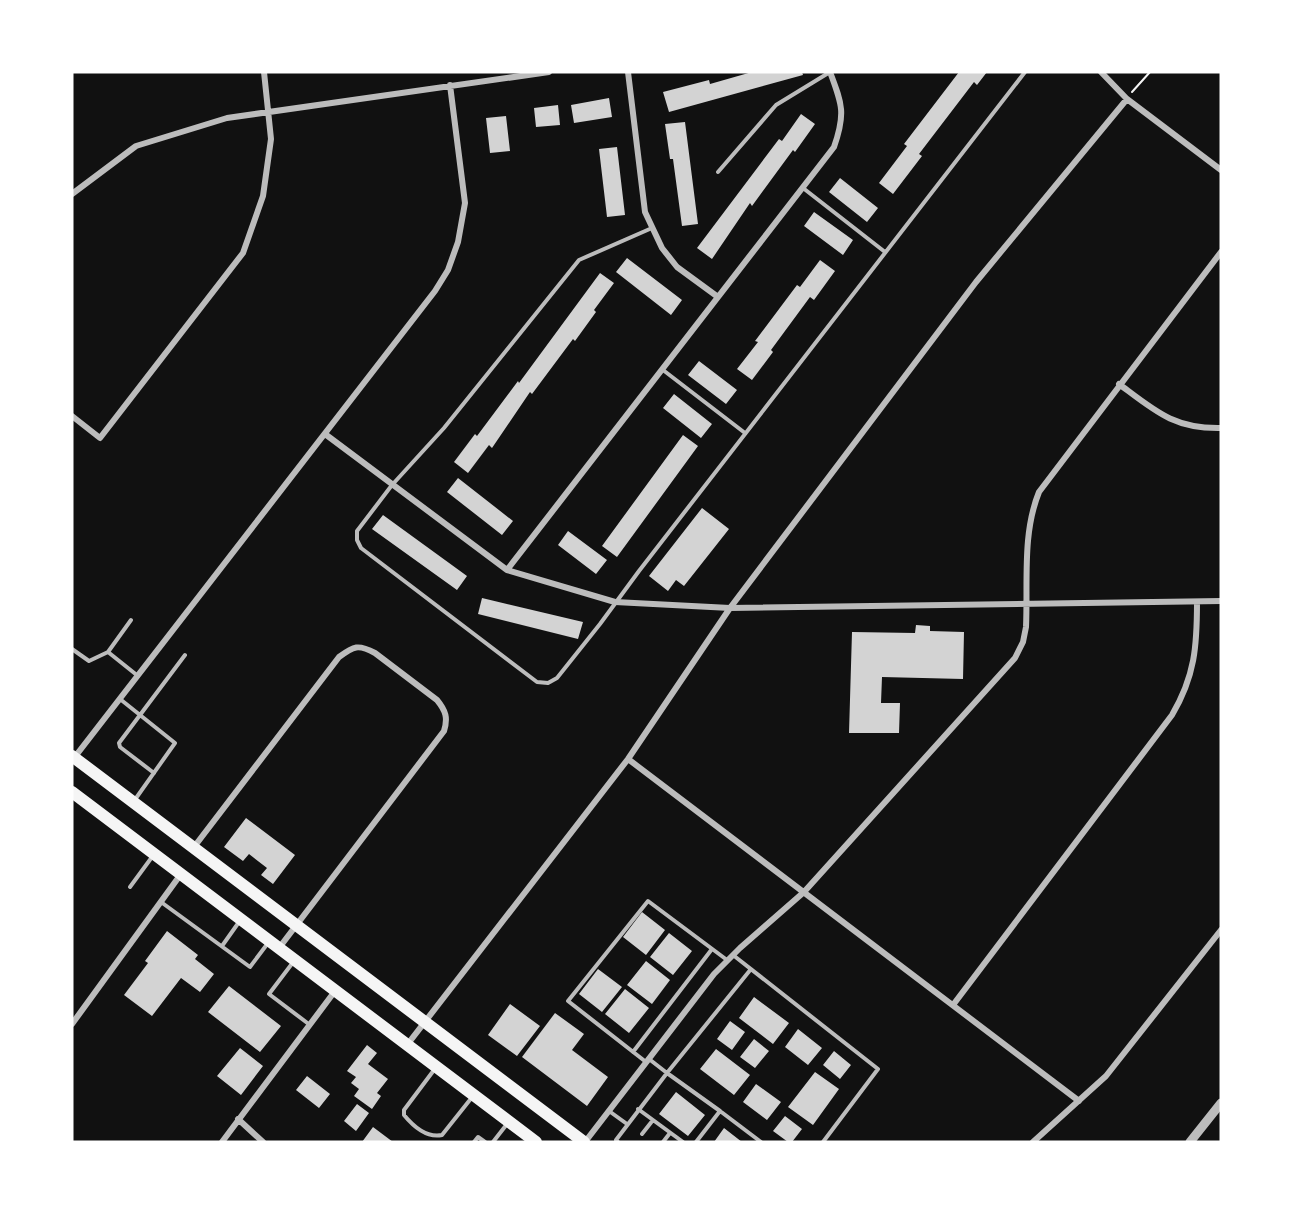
<svg xmlns="http://www.w3.org/2000/svg" width="1293" height="1214" font-family="'PT Sans Narrow',sans-serif">
	<rect width="100%" height="100%" fill="#111"/>
	<path fill="#d3d3d3" d="M752 72H802L803 75 669 112 663 92 709 80 710 84Z
		M959 72H987L977 85 974 82 919 154 922 156 893 194 879 183 907 146 904 144Z
		M609 98 612 117 574 123 571 105Z
		M558 105 560 125 536 127 534 108Z
		M801 114 815 124 795 152 793 150 752 206 750 203 712 259 697 248 779 139 782 141Z
		M506 116 510 151 490 153 486 118Z
		M685 122 698 224 682 226 673 159H670L665 124Z
		M617 147 625 215 607 217 599 149Z
		M840 178 878 208 867 222 829 192Z
		M814 212 853 240 843 255 804 226Z
		M627 258 682 300 671 315 616 272Z
		M820 260 835 271 814 300 810 297 771 350 773 352 752 380 737 369 758 342 755 341 797 285 800 287Z
		M600 273 614 283 594 310 596 312 575 341 573 339 532 394 530 392 492 448 489 445 468 473 454 462 475 434 477 436 518 381 519 383Z
		M699 361 737 390 726 404 688 375Z
		M674 394 712 424 701 438 663 408Z
		M683 435 698 446 617 557 602 546Z
		M458 478 513 521 502 535 447 492Z
		M702 508 729 529 684 586 676 580 668 591 649 576Z
		M383 515 467 576 457 590 372 529Z
		M568 531 607 560 596 574 558 545Z
		M482 598 583 622 578 639 478 614Z
		M916 625 930 626V631L964 632 963 679 882 677 881 703H900L899 733H849L852 632 915 633Z
		M246 818 295 855 273 884 261 875 267 868 249 854 243 861 224 847Z
		M642 912 665 930 646 955 623 937Z
		M167 931 198 955 195 959 214 974 200 992 181 978 152 1016 124 995 148 963 145 961Z
		M669 933 692 951 673 975 650 957Z
		M646 961 670 980 652 1004 627 985Z
		M598 969 622 987 602 1012 579 994Z
		M229 986 281 1026 260 1052 208 1012Z
		M625 989 649 1008 629 1033 605 1014Z
		M754 997 789 1023 773 1044 739 1018Z
		M510 1004 540 1026 517 1056 488 1035Z
		M555 1013 584 1034 572 1050 608 1077 587 1106 522 1057Z
		M730 1021 745 1032 732 1050 717 1039Z
		M798 1029 822 1048 808 1065 785 1047Z
		M754 1039 769 1051 755 1068 740 1057Z
		M367 1045 377 1053 368 1064 388 1079 377 1093 381 1096 372 1109 354 1096 359 1089 351 1083 356 1077 347 1071Z
		M240 1048 263 1066 241 1095 217 1076Z
		M716 1049 750 1075 734 1095 700 1069Z
		M834 1051 851 1065 840 1079 823 1065Z
		M815 1072 839 1089 813 1125 788 1107Z
		M307 1076 330 1094 319 1108 296 1090Z
		M756 1084 781 1102 767 1120 743 1102Z
		M676 1092 705 1115 688 1136 659 1114Z
		M357 1104 369 1113 356 1131 344 1121Z
		M785 1116 802 1129 792 1142H788L773 1131Z
		M373 1127 393 1142H362Z
		M724 1128 742 1142H714Z"/>
	<g fill="none" stroke-linecap="round" stroke-linejoin="round">
		<path stroke="#f5f5f5" stroke-width="2" d="M1132 92 1150 72"/>
		<path stroke="#bcbcbc" stroke-width="4" d="M718 172 776 105 830 72
			M803 188 885 252
			M652 228 579 260 444 428 392 485 357 531V540L361 548 537 682 548 683 557 678 600 624 639 571 1025 72
			M663 370 745 433
			M72 649 89 661 108 652 138 676
			M108 652 131 620
			M120 699 175 743 134 801
			M154 773 120 747 119 743 185 655
			M130 887 152 857
			M161 902 250 967 268 943
			M222 946 239 922
			M733 955 878 1069 823 1142
			M294 961 269 994 310 1025
			M633 1052 712 949
			M646 1062 568 1001 648 901 727 960
			M434 1070 404 1110V1115C413 1126 427 1138 442 1135L473 1096
			M638 1109 683 1142
			M609 1111 627 1124
			M720 1111 667 1073 751 969
			M642 1134 653 1120
			M474 1142 478 1137 485 1142
			M493 1142 507 1124
			M618 1142 616 1140 667 1073 649 1059
			M663 1142 670 1133
			M696 1142 720 1111 761 1142"/>
		<path stroke="#bcbcbc" stroke-width="6" d="M628 72 645 212 662 248 677 267 718 297
			M1101 72 1127 99 1221 170
			M72 194 136 146 227 118 549 72
			M1119 384C1155 411 1174 429 1221 428
			M72 416 100 438 243 253 263 196 271 139 264 72
			M325 434 507 570 615 602 730 608 1221 601
			M507 570 834 147C846 113 842 104 830 72
			M74 758 435 291 448 270 458 242 465 203 450 85
			M628 759 1079 1101
			M194 847 339 657C354 646 358 644 375 653L437 700C446 711 448 718 444 731L279 948
			M953 1005 1172 715C1195 676 1197 646 1197 602
			M72 1024 181 874
			M407 1045 628 759 730 608 976 282 1127 99
			M238 1119 263 1142
			M222 1142 335 991
			M585 1142 714 974 740 948 804 892 1015 658 1023 642 1026 627C1028 582 1022 534 1039 492L1221 252
			M1033 1142 1106 1076 1221 930"/>
		<path stroke="#bcbcbc" stroke-width="9" d="M1190 1142 1221 1103"/>
		<path stroke="#f5f5f5" stroke-width="12" d="M72 756 584 1142
			M72 792 536 1142"/>
	</g>
	<rect width="1293" height="1214" fill="none" stroke="#ffffff" stroke-width="147"/>
</svg>
